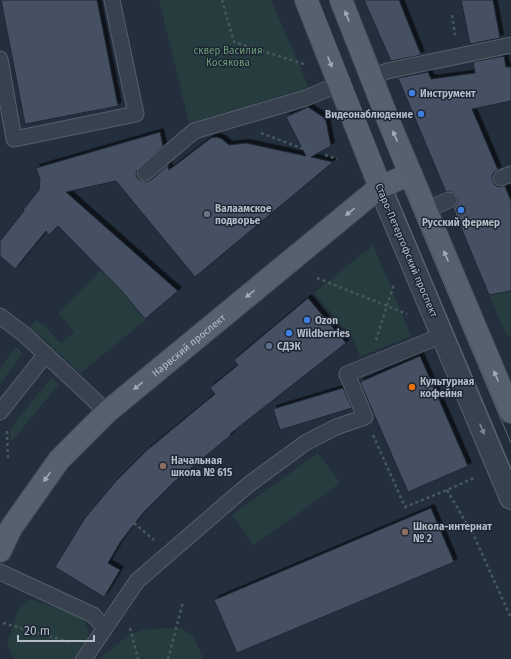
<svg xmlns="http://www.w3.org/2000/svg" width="511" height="659" font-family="'Fira Sans',sans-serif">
	<defs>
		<filter id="shadow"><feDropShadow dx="3.5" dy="-3.5" stdDeviation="0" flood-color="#0009"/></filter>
	</defs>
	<rect width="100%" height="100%" fill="#242f3e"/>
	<path fill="#263c3f" d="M159 0H271L309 88 189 123Z
		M373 245 411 336 360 357 353 338 314 293Z
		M102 269 120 289 146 320 80 373 41 336 29 329 36 320 45 326 61 344 74 332 58 313Z
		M511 291V336H507L489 295Z
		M16 347 23 353 0 384V368Z
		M51 378 59 384 11 442 10 429Z
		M318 453 340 483 254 545 232 515Z
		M30 599 81 616 89 631 88 637 79 659H14L7 644 18 610Z
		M181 628 194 637 203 659H99L130 634 147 629Z"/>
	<path fill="#455162" stroke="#1f2835" filter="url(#shadow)" d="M1 0H97L118 106 25 124Z
		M364 0H399L421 55 391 61Z
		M461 0H493L500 38 470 44Z
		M504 56 506 67H511V101L472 109 498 170 494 172 492 176 493 182 495 185 499 187 505 186 511 201V291L489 295 453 208 456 205 458 201 457 197 454 193 450 191 446 192 398 78 428 72 431 79 475 73 473 62Z
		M308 107 323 117 326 121 331 146 311 157 333 162 195 277 116 181 66 192 178 291 145 319 120 289 58 226 49 235 46 231 15 269 0 256V241L24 211 23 210 39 190 40 179 36 168 160 132 163 146 137 170 136 175 138 179 142 181 146 182 151 180 168 165 169 170 211 138 217 137 222 139 229 145 246 143 306 156 286 117Z
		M308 298 346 343 230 434 231 435 173 483 144 512 121 541 108 563 120 570 104 597 55 567 85 518 116 481 146 451 215 394 210 388 238 365 234 360Z
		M420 356 468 466 408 492 360 382Z
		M343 388 352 408 280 430 273 409Z
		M431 508 454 562 237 653 214 600Z"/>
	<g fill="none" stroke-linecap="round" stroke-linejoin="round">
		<defs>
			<path id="service" d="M0 59 14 139 136 114 112 0
				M371 78 387 71 511 45
				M145 173 194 131 306 98 339 84
				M501 178 511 174
				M426 210 449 200
				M0 316 25 335 107 412
				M0 412 46 354
				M0 572 93 615 105 628
				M84 659 137 581 248 485 305 443 336 427 365 417 347 374 443 335"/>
			<path id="minor" d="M380 187 511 498"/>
			<g id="primary">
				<path d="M306 0 380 187"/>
				<path d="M341 0 391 127 511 412"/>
				<path id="s1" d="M0 551 11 528 59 460 107 412 380 187 411 174"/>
			</g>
		</defs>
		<use href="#service" stroke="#565f6c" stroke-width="17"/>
		<use href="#minor" stroke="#565f6c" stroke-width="24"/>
		<use href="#primary" stroke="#414a57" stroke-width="24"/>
		<path stroke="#44595c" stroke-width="2.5" stroke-dasharray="3 3" stroke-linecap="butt" d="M222 0 234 42 304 64
			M452 15 455 35
			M261 133 309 151
			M325 155 337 159
			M317 278 407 314
			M376 340 394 284
			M7 431 8 458
			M373 435 405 507 447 490 476 477
			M447 490 474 536 511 618
			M134 523 154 540
			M3 623 70 642
			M130 628 138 659
			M168 659 183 602"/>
		<use href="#service" stroke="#38414e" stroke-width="15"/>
		<use href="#minor" stroke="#38414e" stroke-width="22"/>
		<use href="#primary" stroke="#56606e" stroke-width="22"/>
		<path stroke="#5a6575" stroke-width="1" d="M318 0 390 182 511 470
			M331 0 400 179 511 443"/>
	</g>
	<defs><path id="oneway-solid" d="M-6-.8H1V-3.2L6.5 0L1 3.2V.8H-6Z"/></defs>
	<g fill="#a1aab7">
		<use href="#oneway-solid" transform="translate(347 16) rotate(-111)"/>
		<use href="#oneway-solid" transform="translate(330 62) rotate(68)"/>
		<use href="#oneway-solid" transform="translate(395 136) rotate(-113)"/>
		<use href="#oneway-solid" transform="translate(350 212) rotate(141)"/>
		<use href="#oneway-solid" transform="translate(446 256) rotate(-113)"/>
		<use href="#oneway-solid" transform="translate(250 294) rotate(141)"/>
		<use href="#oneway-solid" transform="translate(496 376) rotate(-113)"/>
		<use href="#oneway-solid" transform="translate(138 386) rotate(141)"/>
		<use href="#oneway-solid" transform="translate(47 477) rotate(125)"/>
	</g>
	<use fill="#7c8592" href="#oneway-solid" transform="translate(482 429) rotate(67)"/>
	<g fill="#3f7fe0" stroke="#1d2633" stroke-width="1.5">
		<circle cx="412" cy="93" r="4"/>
		<circle cx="421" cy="114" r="4"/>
		<circle cx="461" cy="210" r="4"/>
		<circle cx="307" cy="320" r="4"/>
		<circle cx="289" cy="333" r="4"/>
	</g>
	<circle fill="#6b7280" stroke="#1d2633" stroke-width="1.5" cx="207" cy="214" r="4"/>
	<circle fill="#5c6f8a" stroke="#1d2633" stroke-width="1.5" cx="269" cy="346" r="4"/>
	<circle fill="#e8710a" stroke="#1d2633" stroke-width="1.5" cx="412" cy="387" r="4"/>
	<g fill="#8d6e63" stroke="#1d2633" stroke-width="1.5">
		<circle cx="163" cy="466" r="4"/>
		<circle cx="405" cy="532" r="4"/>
	</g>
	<g text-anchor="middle" stroke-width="3" stroke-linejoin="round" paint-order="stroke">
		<g font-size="10" fill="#6b9a76" stroke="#1d2633">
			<text x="228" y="54">сквер Василия<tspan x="228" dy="12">Косякова</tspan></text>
		</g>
		<g font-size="10" font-weight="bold" fill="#b4bcc9" stroke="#1d2633" text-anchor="start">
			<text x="420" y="97">Инструмент</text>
			<text x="413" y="118" text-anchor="end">Видеонаблюдение</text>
			<text x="215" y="212">Валаамское<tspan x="215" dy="12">подворье</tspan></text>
			<text x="461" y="226" text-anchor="middle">Русский фермер</text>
			<text x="315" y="324">Ozon</text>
			<text x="297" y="337">Wildberries</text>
			<text x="277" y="350">СДЭК</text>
			<text x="420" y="385">Культурная<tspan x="420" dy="12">кофейня</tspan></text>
			<text x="171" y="464">Начальная<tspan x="171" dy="12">школа № 615</tspan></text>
			<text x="413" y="530">Школа-интернат<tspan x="413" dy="12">№ 2</tspan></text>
		</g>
		<g font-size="10" fill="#b4bcc9" stroke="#1d2633">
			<text transform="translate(407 250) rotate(67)" y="4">Старо-Петергофский проспект</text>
			<text dy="4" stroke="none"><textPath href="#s1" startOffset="282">Нарвский проспект</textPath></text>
		</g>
	</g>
	<path d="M18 635v6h76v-6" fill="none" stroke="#b4bcc9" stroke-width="2"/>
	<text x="24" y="635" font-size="12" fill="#b4bcc9" stroke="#1d2633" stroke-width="3" paint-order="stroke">20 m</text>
</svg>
